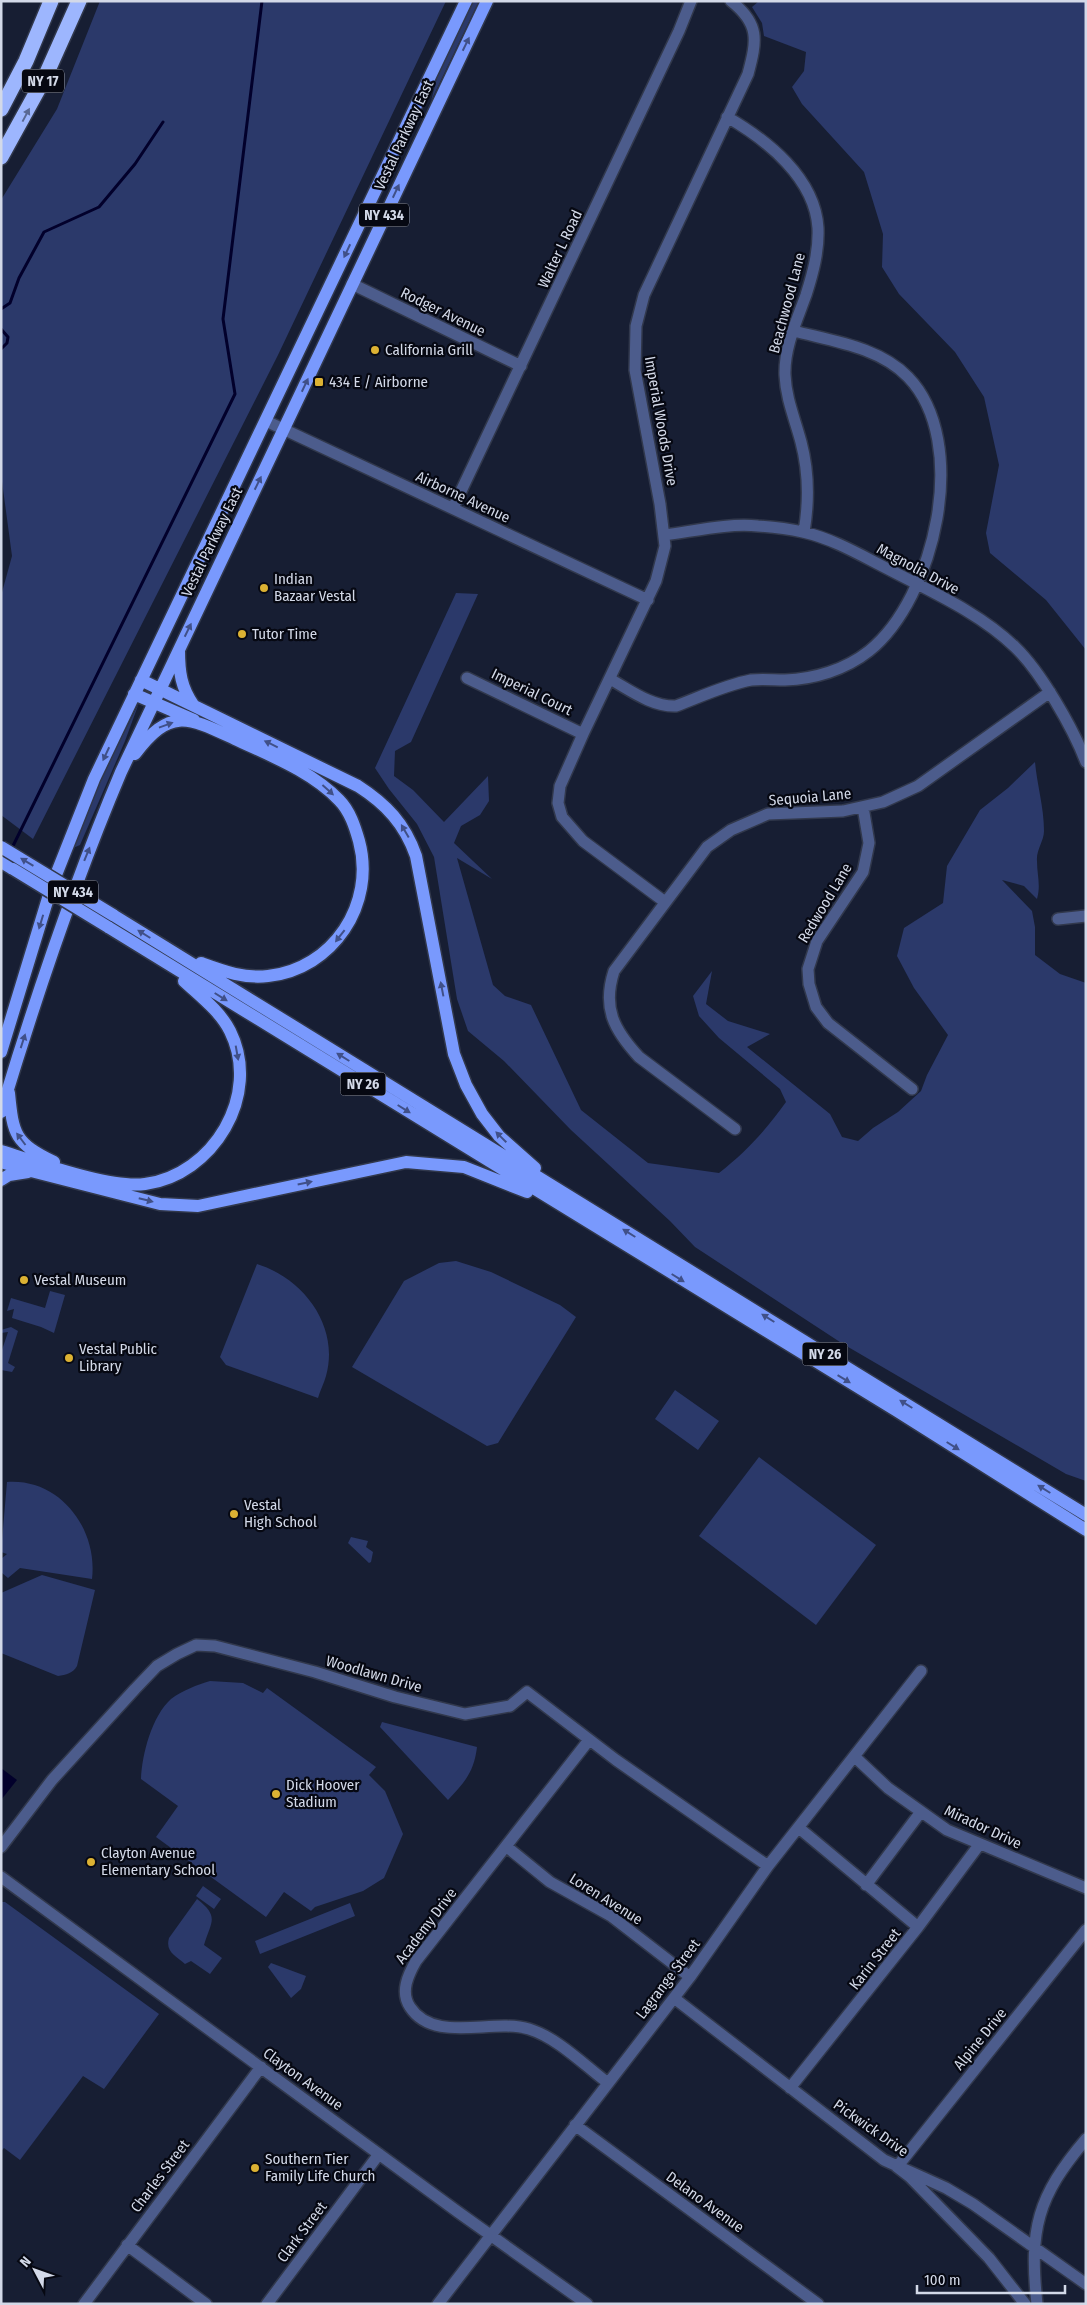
<svg xmlns="http://www.w3.org/2000/svg" width="1087" height="2305" font-family="'Fira Sans Condensed',sans-serif">
	<rect width="100%" height="100%" fill="#171e33"/>
	<path fill="#2b396a" d="M100 1H446L278 355 33 839 1 815V596L12 556 1 474V200L57 109Z
		M471 1H479L431 101 440 66Z
		M759 1H1086V650L1046 600 990 553 986 533 999 465 984 397 955 352 899 294 882 267 883 234 864 172 802 104 792 87 804 71 806 52 764 36 762 23 752 7Z
		M456 593 478 594 411 742 395 751 394 776 413 790 444 822 488 776 489 801 480 815 461 826 454 843 492 879 457 858 493 985 505 996 531 1005 581 1110 648 1163 719 1173C746 1152 766 1130 786 1102L780 1089 719 1038 699 1016 693 996 712 971 706 1004 728 1021 770 1034 747 1047 830 1114 842 1137 858 1141 873 1128 898 1112 921 1091 927 1075 948 1035 914 988 897 956 904 928 943 903 947 866 980 810 1008 788 1035 762C1037 785 1044 807 1044 831 1044 841 1036 850 1037 861 1037 875 1041 885 1037 899L1024 886 1002 880 1032 911 1035 927V955L1060 974 1086 983V1481L1066 1474 843 1344 695 1247 670 1221 571 1130 504 1061 468 1031 457 999 434 857 417 824 389 789 375 768Z
		M139 703 125 741 80 845 73 848 105 770Z
		M456 1261 491 1272 560 1305 576 1317 498 1443 487 1446 352 1367 404 1281 439 1263Z
		M257 1264C303 1278 340 1326 326 1376 324 1383 320 1391 318 1398L226 1365 220 1357Z
		M50 1291 65 1295 54 1333 41 1327 12 1318 14 1309 7 1311 11 1298 45 1308Z
		M11 1327 18 1331 8 1363 15 1367 12 1372 1 1370V1353L8 1332 1 1333V1330Z
		M675 1390 719 1421 698 1450 655 1419Z
		M759 1457 876 1545 816 1625 699 1536Z
		M7 1482C60 1478 98 1529 92 1579L20 1568 8 1578 2 1573 1 1559 7 1554 1 1552Z
		M351 1537 368 1541 366 1547 373 1552 371 1562 369 1563 348 1543Z
		M42 1575 95 1590 77 1666C73 1673 66 1675 58 1676L1 1653V1593Z
		M210 1681 243 1683 263 1693 267 1688 376 1767 369 1775 385 1791 403 1834 384 1878 363 1891 315 1907 311 1911 284 1892 266 1917 156 1837 178 1806 141 1779C142 1754 152 1716 171 1699 183 1690 197 1685 210 1681Z
		M382 1722 477 1747C474 1772 465 1782 448 1800L380 1727Z
		M203 1886 221 1899 214 1909 196 1896Z
		M197 1899C220 1917 211 1921 204 1945L222 1958 210 1974 191 1961 185 1964C176 1956 165 1952 169 1938Z
		M1 1902H5L159 2014 104 2089 83 2076 20 2160 4 2148 1 2151Z
		M350 1903 355 1916 260 1954 255 1941Z
		M271 1963 306 1976 301 1989 291 1998 268 1967Z"/>
	<path fill="#02002b" d="M1 1768 17 1780 1 1800Z"/>
	<g fill="none" stroke-linecap="round" stroke-linejoin="round">
		<path stroke="#02002b" stroke-width="3" d="M1 309 10 303 19 278 44 232 99 207 135 164 163 122
			M1 329 8 337 7 343 1 349
			M11 850 235 394 223 319 262 1"/>
		<defs>
			<path id="minor" d="M727 117C767 140 815 178 818 228 819 251 813 273 806 295 797 320 784 348 785 375 786 399 795 419 801 442 809 472 809 502 804 532
				M352 284 521 366
				M266 421 648 600
				M453 508 679 31 691 1
				M664 535C695 531 728 523 758 526 773 527 789 529 803 532 834 539 862 556 890 570 932 592 980 613 1015 647 1041 672 1073 728 1086 762
				M467 678 583 734
				M610 679C630 690 652 707 676 706 700 697 725 685 751 680 762 679 773 680 785 680 814 679 845 670 869 651 935 598 971 442 908 377 879 347 832 341 794 331
				M863 807 869 843 863 872 817 941 808 969 809 984 816 1007 828 1023 912 1089
				M665 902 583 841 562 817 558 803 560 786 583 734 656 581 665 546 660 504 635 370 636 326 644 295 748 74C757 40 760 24 731 1
				M1058 919 1086 916
				M735 1129 639 1057C614 1030 602 1008 614 971L707 847 731 830 768 814 843 811 883 802 918 786 1050 692
				M589 1740 416 1961C408 1975 400 1992 410 2007 434 2044 492 2018 529 2029 558 2038 584 2065 608 2083
				M855 1757 888 1788 947 1830 1086 1888
				M799 1828 918 1927
				M1 1847 52 1780 135 1689 157 1666 177 1654 196 1645 215 1646 315 1672 395 1697 465 1714 510 1706 527 1692 616 1760 768 1866
				M507 1847 550 1882 611 1916 690 1977
				M1 1877 458 2212 587 2304
				M866 1885 920 1813
				M674 1998 884 2160 946 2188 973 2204 1086 2284
				M790 2088 918 1927 979 1845
				M575 2125 818 2304
				M127 2245 206 2304
				M84 2304 261 2067
				M267 2304 379 2154
				M438 2304 690 1977 768 1866 921 1671
				M1025 2304 989 2258 910 2177 897 2167 1086 1930
				M1037 2304C1029 2229 1037 2197 1086 2139"/>
			<path id="major" d="M179 650C179 672 181 688 194 706
				M141 680 358 786C386 804 405 824 416 856L454 1054 466 1085 482 1114 499 1136 535 1168
				M134 694 194 720
				M135 754C170 707 188 717 235 739 271 756 311 771 339 800 350 811 355 827 359 841 376 904 333 969 268 976 244 979 223 971 201 963
				M1 862 13 869
				M113 915 1086 1515
				M108 927 897 1411 1086 1530
				M1 1052 52 885 94 779 466 1
				M9 1093C13 1135 15 1143 54 1162
				M1 1112C36 996 74 883 121 772L487 1
				M1 1151C37 1162 110 1189 145 1184 213 1175 262 1095 230 1031 220 1011 200 996 184 981
				M1 1162 31 1171 160 1204 198 1206 406 1162 464 1167 527 1192
				M1 1180 9 1175 28 1172"/>
			<path id="highway" d="M1 109 26 61 51 1
				M1 157 45 77 79 1"/>
		</defs>
		<use href="#minor" stroke="#31384c" stroke-width="14"/>
		<use href="#major" stroke="#31384c" stroke-width="15"/>
		<use href="#highway" stroke="#31384c" stroke-width="18"/>
		<use href="#minor" stroke="#4c5c8c" stroke-width="11"/>
		<use href="#major" stroke="#7999fd" stroke-width="12"/>
		<use href="#highway" stroke="#9db6fe" stroke-width="15"/>
		<defs>
			<path id="major-bridge" d="M1 847 113 915
				M13 869 108 927"/>
		</defs>
		<use href="#major-bridge" stroke="#31384c" stroke-width="15" stroke-linecap="butt"/>
		<use href="#major-bridge" stroke="#7999fd" stroke-width="12"/>
	</g>
	<defs><path id="oneway-solid" d="M-6-.8H1V-3.2L6.5 0L1 3.2V.8H-6Z" transform="scale(1.25)"/></defs>
	<g fill="#405088">
		<use href="#oneway-solid" transform="translate(466 44) rotate(-64)"/>
		<use href="#oneway-solid" transform="translate(396 191) rotate(-65)"/>
		<use href="#oneway-solid" transform="translate(347 251) rotate(115)"/>
		<use href="#oneway-solid" transform="translate(305 385) rotate(-65)"/>
		<use href="#oneway-solid" transform="translate(258 483) rotate(-64)"/>
		<use href="#oneway-solid" transform="translate(188 630) rotate(-64)"/>
		<use href="#oneway-solid" transform="translate(166 725) rotate(-20)"/>
		<use href="#oneway-solid" transform="translate(271 744) rotate(-154)"/>
		<use href="#oneway-solid" transform="translate(106 754) rotate(115)"/>
		<use href="#oneway-solid" transform="translate(328 790) rotate(42)"/>
		<use href="#oneway-solid" transform="translate(405 831) rotate(-120)"/>
		<use href="#oneway-solid" transform="translate(87 854) rotate(-68)"/>
		<use href="#oneway-solid" transform="translate(27 862) rotate(-149)"/>
		<use href="#oneway-solid" transform="translate(41 922) rotate(107)"/>
		<use href="#oneway-solid" transform="translate(144 934) rotate(-148)"/>
		<use href="#oneway-solid" transform="translate(340 936) rotate(128)"/>
		<use href="#oneway-solid" transform="translate(442 989) rotate(-101)"/>
		<use href="#oneway-solid" transform="translate(221 997) rotate(32)"/>
		<use href="#oneway-solid" transform="translate(23 1041) rotate(-72)"/>
		<use href="#oneway-solid" transform="translate(237 1053) rotate(80)"/>
		<use href="#oneway-solid" transform="translate(343 1057) rotate(-148)"/>
		<use href="#oneway-solid" transform="translate(404 1109) rotate(32)"/>
		<use href="#oneway-solid" transform="translate(501 1137) rotate(-135)"/>
		<use href="#oneway-solid" transform="translate(21 1139) rotate(-127)"/>
		<use href="#oneway-solid" transform="translate(305 1183) rotate(-12)"/>
		<use href="#oneway-solid" transform="translate(146 1200) rotate(14)"/>
		<use href="#oneway-solid" transform="translate(629 1233) rotate(-148)"/>
		<use href="#oneway-solid" transform="translate(678 1278) rotate(32)"/>
		<use href="#oneway-solid" transform="translate(768 1318) rotate(-148)"/>
		<use href="#oneway-solid" transform="translate(844 1379) rotate(31)"/>
		<use href="#oneway-solid" transform="translate(906 1404) rotate(-148)"/>
		<use href="#oneway-solid" transform="translate(953 1446) rotate(32)"/>
		<use href="#oneway-solid" transform="translate(1044 1489) rotate(-148)"/>
	</g>
	<use fill="#596894" href="#oneway-solid" transform="translate(26 115) rotate(-62)"/>
	<g fill="#dcb233" stroke="#060812" stroke-width="2">
		<circle cx="375" cy="350" r="5"/>
		<rect x="314" y="377" width="10" height="10" rx="2.5"/>
		<circle cx="264" cy="588" r="5"/>
		<circle cx="242" cy="634" r="5"/>
		<circle cx="24" cy="1280" r="5"/>
		<circle cx="69" cy="1358" r="5"/>
		<circle cx="234" cy="1514" r="5"/>
		<circle cx="276" cy="1794" r="5"/>
		<circle cx="91" cy="1862" r="5"/>
		<circle cx="255" cy="2168" r="5"/>
	</g>
	<g text-anchor="middle" stroke-width="4.5" stroke-linejoin="round" paint-order="stroke">
		<g fill="#060812" stroke="#969aa8" stroke-width="1">
			<rect x="22" y="69.5" width="42" height="23" rx="4"/>
			<rect x="359" y="203.5" width="50" height="23" rx="4"/>
			<rect x="48" y="880.5" width="50" height="23" rx="4"/>
			<rect x="340.5" y="1072.5" width="45" height="23" rx="4"/>
			<rect x="802.5" y="1342.5" width="45" height="23" rx="4"/>
		</g>
		<g font-size="14" font-weight="bold" fill="#d3d9e8">
			<text x="43" y="86">NY 17</text>
			<text x="384" y="220">NY 434</text>
			<text x="73" y="897">NY 434</text>
			<text x="363" y="1089">NY 26</text>
			<text x="825" y="1359">NY 26</text>
		</g>
		<g font-size="15" fill="#d3d9e8" stroke="#060812">
			<text transform="translate(404 135) rotate(-65)" y="5">Vestal Parkway East</text>
			<text transform="translate(560 249) rotate(-65)" y="5">Walter L Road</text>
			<text transform="translate(787 303) rotate(-75)" y="5">Beachwood Lane</text>
			<text transform="translate(443 312) rotate(26)" y="5">Rodger Avenue</text>
			<text transform="translate(661 421) rotate(80)" y="5">Imperial Woods Drive</text>
			<text transform="translate(463 497) rotate(25)" y="5">Airborne Avenue</text>
			<text transform="translate(212 542) rotate(-64)" y="5">Vestal Parkway East</text>
			<text transform="translate(918 569) rotate(28)" y="5">Magnolia Drive</text>
			<text transform="translate(532 692) rotate(26)" y="5">Imperial Court</text>
			<text transform="translate(810 797) rotate(-5)" y="5">Sequoia Lane</text>
			<text transform="translate(825 903) rotate(-59)" y="5">Redwood Lane</text>
			<text transform="translate(374 1674) rotate(16)" y="5">Woodlawn Drive</text>
			<text transform="translate(983 1827) rotate(25)" y="5">Mirador Drive</text>
			<text transform="translate(606 1899) rotate(32)" y="5">Loren Avenue</text>
			<text transform="translate(426 1926) rotate(-53)" y="5">Academy Drive</text>
			<text transform="translate(875 1959) rotate(-52)" y="5">Karin Street</text>
			<text transform="translate(668 1979) rotate(-53)" y="5">Lagrange Street</text>
			<text transform="translate(980 2039) rotate(-51)" y="5">Alpine Drive</text>
			<text transform="translate(303 2079) rotate(36)" y="5">Clayton Avenue</text>
			<text transform="translate(871 2128) rotate(35)" y="5">Pickwick Drive</text>
			<text transform="translate(160 2176) rotate(-53)" y="5">Charles Street</text>
			<text transform="translate(705 2202) rotate(36)" y="5">Delano Avenue</text>
			<text transform="translate(302 2232) rotate(-53)" y="5">Clark Street</text>
		</g>
		<g font-size="15" fill="#d3d9e8" stroke="#060812" text-anchor="start">
			<text x="385" y="355">California Grill</text>
			<text x="329" y="387">434 E / Airborne</text>
			<text x="274" y="584">Indian<tspan x="274" dy="17">Bazaar Vestal</tspan></text>
			<text x="252" y="639">Tutor Time</text>
			<text x="34" y="1285">Vestal Museum</text>
			<text x="79" y="1354">Vestal Public<tspan x="79" dy="17">Library</tspan></text>
			<text x="244" y="1510">Vestal<tspan x="244" dy="17">High School</tspan></text>
			<text x="286" y="1790">Dick Hoover<tspan x="286" dy="17">Stadium</tspan></text>
			<text x="101" y="1858">Clayton Avenue<tspan x="101" dy="17">Elementary School</tspan></text>
			<text x="265" y="2164">Southern Tier<tspan x="265" dy="17">Family Life Church</tspan></text>
		</g>
	</g>
	<rect width="1087" height="2305" fill="none" stroke="#d3d9e8" stroke-width="5"/>
	<g transform="translate(35 2270) rotate(311)" stroke="#060812" stroke-width="4" paint-order="stroke">
	<path d="M0-4L9 19L0 12L-9 19Z" fill="#d3d9e8"/>
	<text y="-8" font-size="14" font-weight="bold" text-anchor="middle" fill="#d3d9e8">N</text>
	</g>
	<path d="M917 2285v8h148v-8" fill="none" stroke="#d3d9e8" stroke-width="2.5"/>
	<text x="924" y="2285" font-size="15" fill="#d3d9e8" stroke="#060812" stroke-width="4" paint-order="stroke">100 m</text>
</svg>
